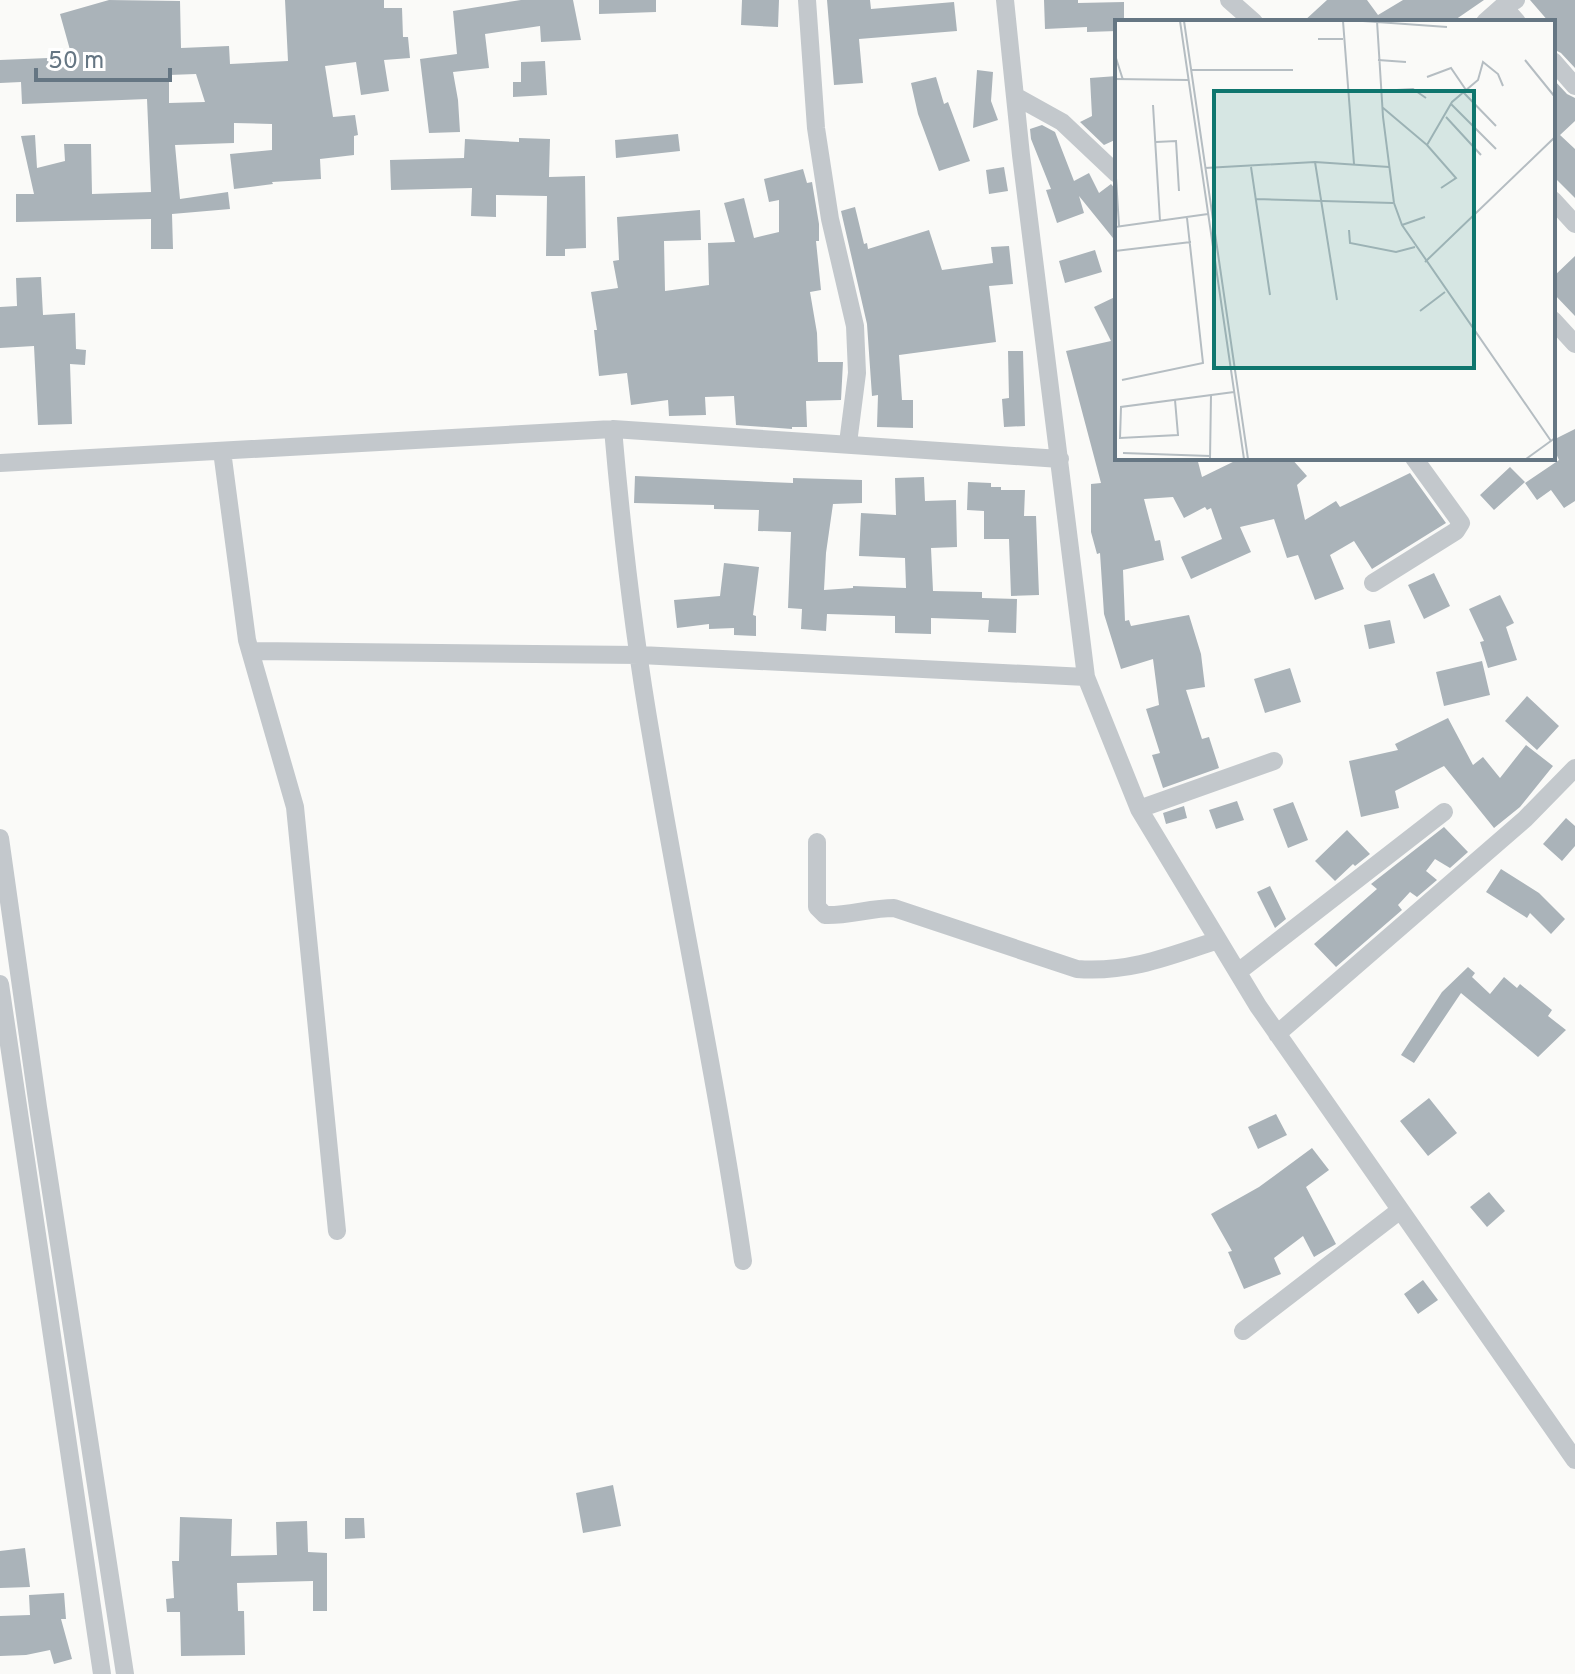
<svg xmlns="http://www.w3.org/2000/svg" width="1575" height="1674" font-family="Overpass,sans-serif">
	<rect width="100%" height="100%" fill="#fafaf8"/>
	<path fill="#aab3b9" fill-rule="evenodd" d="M109 0 180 1 181 48 229 46 230 64 288 61 285 0H384V8H402L403 37H408L410 58 384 60 389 91 361 95 356 62 325 66 333 117 355 115 358 135 354 136V155L320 159 321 179 272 182 273 184 234 189 230 154 272 150V124L234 123V143L175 145 180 199 228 192 230 209 172 214 173 249H151V219L16 222V194H34L21 136 35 135 37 168 65 161 64 144H91L92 194 151 192 147 99 22 104 21 82 0 83V60L72 57 60 14ZM196 74 205 102 169 103V75Z
		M521 0H573L581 40 541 42 540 26 485 34 489 68 453 72 458 100 460 132 429 133 420 59 457 54 453 11Z
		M599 0H656V12L599 14Z
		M742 0H779L778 27 741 25Z
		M827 0H870L871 9 954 2 957 31 859 39 863 83 834 85Z
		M1044 0H1078V3L1124 2V22H1117V31L1087 32V27L1045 29Z
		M1327 0H1367L1378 15 1403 0H1484L1452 22H1303Z
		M1530 0H1575V68L1561 53 1553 49V22H1549Z
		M545 61 547 95 513 97V82H521V62Z
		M977 70 993 72 991 101 998 120 973 128Z
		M1117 76V139L1104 145 1080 122 1092 116 1090 78Z
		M936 77 944 104 948 102 970 161 939 171 918 114 911 83Z
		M1553 79 1567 94 1575 98V121L1560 135 1575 149V198L1553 176Z
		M1042 125 1055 132 1074 181 1089 173 1099 193 1111 184 1117 191V243L1079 196 1084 213 1057 223 1046 190 1051 189 1031 139 1030 129Z
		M678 134 680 151 616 158 615 140Z
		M519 138 550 139 549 177 585 176 586 248 565 249V256H546L547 196 496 195V217L471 216 472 188 391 190 390 160 464 158 465 139 519 142Z
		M1004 167 1008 191 989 194 986 170Z
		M803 169 807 183 812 182 819 224V241H816L821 290 810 292 817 333 818 362H843L841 400 806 401 807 427H792V429L736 425 734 396 705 397 706 415 669 416 668 400 631 405 627 373 599 376 594 330H597L591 292 618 288 613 261 619 260 617 217 700 210 701 240 664 241 665 291 709 285 708 243 735 242 724 203 744 198 754 238 779 232V200L769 202 764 179Z
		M855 207 864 244 867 243 868 249 929 230 942 270 993 263 991 247 1009 246 1013 284 989 286 996 342 899 355 902 400H913V428L877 427 878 395 872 396 867 324 841 211Z
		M1095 250 1102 272 1065 283 1059 261Z
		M1575 256V316L1553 293V277Z
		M41 277 43 315 75 313 76 349 86 350 85 365 70 364 72 424 38 425 34 346 0 348V307L17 306 16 278Z
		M1117 296V458H1197L1202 477 1241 458H1291L1307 476 1297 485 1305 520 1336 501 1340 507 1410 473 1446 523 1372 569 1354 541 1330 555 1344 589 1315 600 1298 555 1287 558 1274 519 1240 527 1251 552 1191 579 1181 557 1222 539 1211 508 1207 510 1205 507 1184 518 1173 497 1144 499 1155 541 1160 540 1164 560 1123 570 1125 621 1129 620 1131 626 1189 615 1201 654 1205 687 1186 690 1202 739 1209 737 1219 768 1163 788 1152 755 1160 753 1146 709 1159 705 1153 659 1121 669 1104 614 1100 553 1097 554 1091 532V484L1101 483 1066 351 1111 341 1094 307Z
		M1008 351H1023L1025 426 1004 427 1002 399 1009 398Z
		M1575 429V501L1564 508 1551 490 1537 500 1525 483 1559 460 1553 447V440Z
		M1510 467 1525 482 1494 510 1480 495Z
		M635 476 793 483V478L862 480V503L833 504 826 553 824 590 853 588V586L906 588 905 558 859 556 861 513 896 515 895 478 924 477 925 501 956 500 957 547 931 548 933 591 982 592V598L1017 599 1016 633 988 632 989 620 931 618V634L895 633V616L827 614 826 631 801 629 802 609 788 608 791 532 758 531 759 510 714 509V505L634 503Z
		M968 482 991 483V487H1001V490H1025L1024 516H1036L1039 595 1011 596 1009 539H984V511L967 510Z
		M724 563 759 567 753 615 756 616V636L734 635V628L709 629V624L677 628 674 600 720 596Z
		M1434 573 1450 606 1424 619 1408 585Z
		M1500 595 1514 623 1506 627 1517 660 1488 668 1480 642 1484 641 1469 609Z
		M1390 620 1395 643 1369 649 1364 625Z
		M1482 661 1490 695 1444 706 1436 672Z
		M1290 668 1301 702 1265 713 1254 679Z
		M1527 696 1559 726 1537 750 1505 721Z
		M1448 718 1473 765 1483 757 1500 778 1526 745 1553 766 1520 807 1494 828 1444 766 1395 791 1399 808 1361 817 1349 761 1398 750 1395 744Z
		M1237 801 1244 820 1216 829 1209 810Z
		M1293 802 1308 840 1288 848 1273 809Z
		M1184 806 1187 818 1166 824 1163 813Z
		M1566 818 1575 826V846L1562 861 1543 844Z
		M1444 827 1468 852 1450 868 1435 859 1426 871 1437 880 1417 897 1410 892 1398 905 1402 910 1336 967 1314 944 1377 889 1371 884Z
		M1347 830 1370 854 1355 866 1353 864 1335 881 1315 861Z
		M1501 869 1539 893 1565 919 1551 934 1530 913 1527 918 1486 892Z
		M1270 886 1286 919 1275 928 1257 892Z
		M1468 967 1475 973 1472 977 1490 994 1504 977 1517 988 1520 984 1552 1010 1548 1016 1566 1030 1538 1057 1461 993 1414 1063 1401 1055 1442 992Z
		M1429 1098 1457 1133 1428 1156 1400 1121Z
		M1276 1114 1287 1135 1258 1149 1248 1127Z
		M1312 1148 1329 1170 1306 1187 1336 1244 1314 1257 1303 1236 1274 1258 1281 1274 1244 1289 1228 1252 1232 1251 1211 1214 1259 1187Z
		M1489 1192 1505 1211 1487 1227 1470 1207Z
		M1423 1280 1438 1300 1418 1314 1404 1294Z
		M613 1485 621 1526 583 1533 576 1493Z
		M180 1517 232 1519 231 1556 277 1555 276 1522 307 1521 308 1552 327 1553V1611H313V1581L237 1583 238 1611H244L245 1655 181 1656 180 1612H167L166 1599 174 1598 172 1561H179Z
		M345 1518H364L365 1538 345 1539Z
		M25 1548 30 1587 0 1588V1551Z
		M64 1593 66 1619H61L72 1659 54 1664 50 1650 26 1655 0 1656V1616L30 1615 29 1595Z"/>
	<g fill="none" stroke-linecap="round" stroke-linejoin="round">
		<path stroke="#c3c8cc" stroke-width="18" d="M807 0 816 128 830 219 855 326 857 373 848 443
			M1005 0 1021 155 1086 677 1139 809 1258 1006 1575 1460
			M1229 0 1254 22
			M1503 6 1517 22
			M1485 22 1503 6 1516 0
			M1553 61 1575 86
			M1017 97 1062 122 1117 174
			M1553 200 1575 224
			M1553 320 1575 344
			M613 429C622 533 634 638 652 741 681 915 718 1087 743 1261
			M222 451 247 640 295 807 337 1231
			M0 463 613 429 1060 459
			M1373 583 1456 531 1461 523 1414 458
			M252 651 640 655 1086 677
			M1139 809 1274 761
			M0 838 38 1107 125 1674
			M817 842V907L825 915C848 916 870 908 894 908L1077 969C1129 973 1170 956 1218 940
			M1238 972 1444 812
			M0 984 102 1674
			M1277 1034 1525 819 1575 768
			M1243 1331 1399 1211"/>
	</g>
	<g transform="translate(1115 20)">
		<rect width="440" height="440" fill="#fafaf8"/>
		<path fill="none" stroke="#b5bdc2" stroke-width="2" d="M65 1 129 439M69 1 133 439M228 1 239 144M248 1 332 7M262 1 268 97 279 183 287 205 436 421M203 19H228M0 35 8 60M263 40 291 42M410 40 440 77M76 50H178M312 57 336 48 351 70M0 59 73 60M265 71 298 69 311 78M348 72 381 106M336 84 381 129M38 85 45 201M267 87 312 125 337 82 363 60 368 42 383 54 388 66M331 97 366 135M41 122 61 121 64 171M312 125 341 158 326 168M200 142 222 280M136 147 155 275M90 148 200 142 274 147M1 158 4 206M141 179 278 183M287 205 310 197M0 207 93 194M234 210 235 223 281 232 300 227M0 231 76 222M310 242 440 117M305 291 330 272M7 360 88 343 72 198M60 380 63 415 5 418 6 387 119 372M8 433 95 436M95 439 96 375M411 439 440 418"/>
		<path fill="#0f766e" fill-opacity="0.15" stroke="#0f766e" stroke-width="4" d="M99 71H359V348H99Z"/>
		<rect width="440" height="440" fill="none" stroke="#657683" stroke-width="4"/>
	</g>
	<path d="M36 68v12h134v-12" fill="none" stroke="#657683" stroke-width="4"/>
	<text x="48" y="68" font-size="24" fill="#657683" stroke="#ffffff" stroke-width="6" paint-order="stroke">50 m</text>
</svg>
